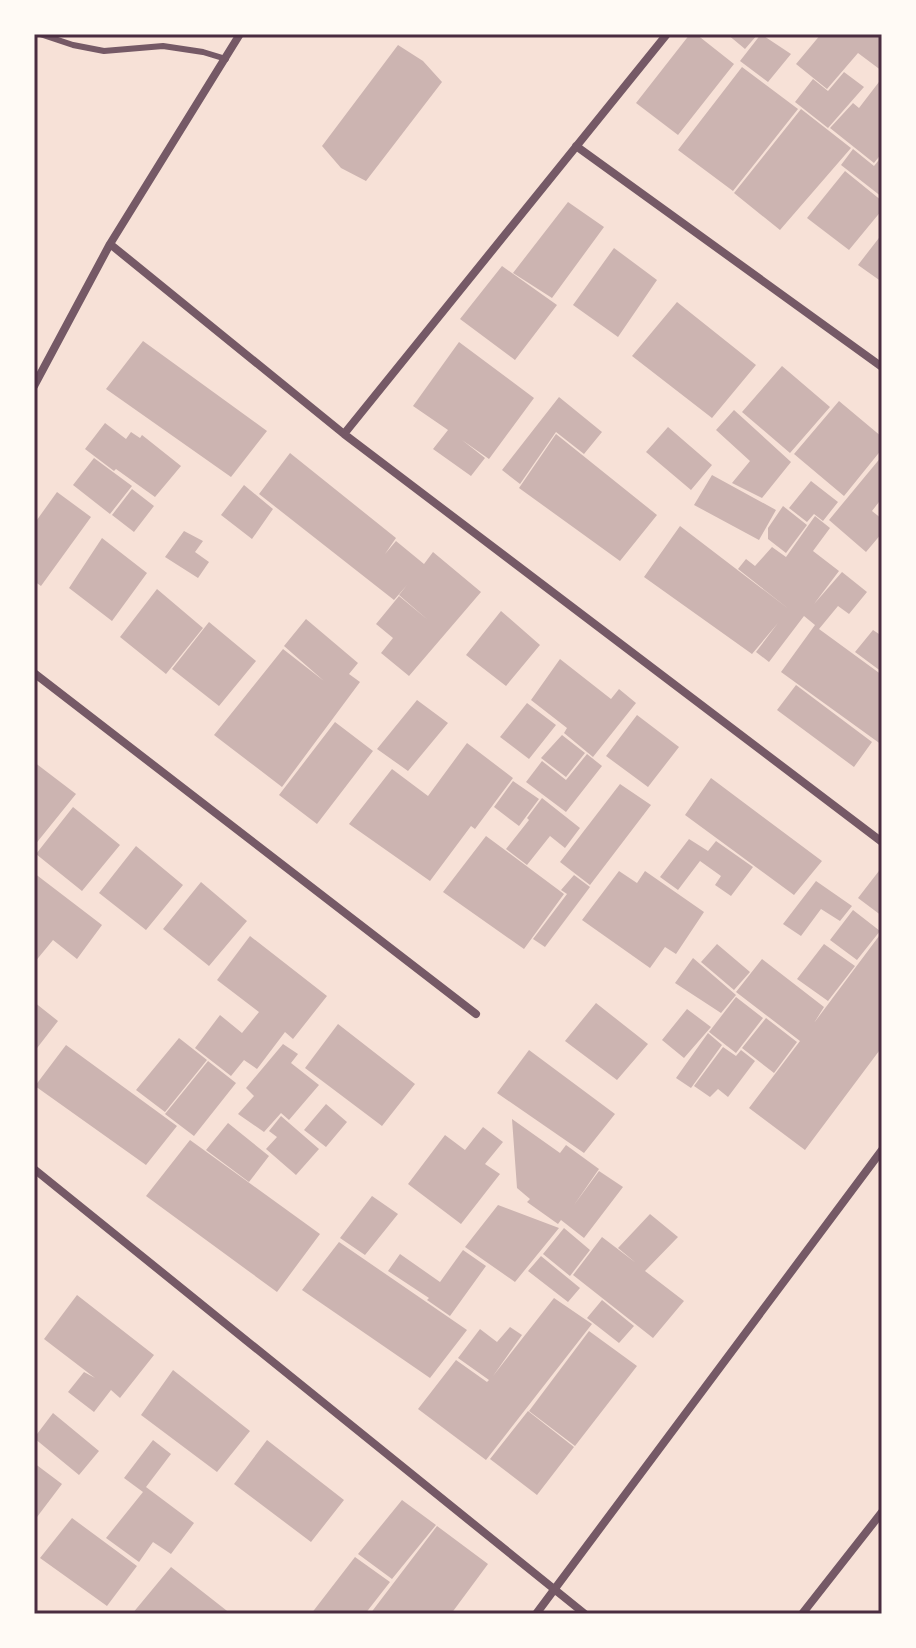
<svg xmlns="http://www.w3.org/2000/svg" width="916" height="1648" font-family="'Archivo Narrow',sans-serif">
	<rect width="100%" height="100%" fill="#f7e1d7"/>
	<path fill="#ccb4b1" d="M690 34H696L734 64 678 135 636 103Z
		M727 34H758L745 49Z
		M761 34 791 54 768 82 740 61Z
		M821 34H882V71L858 53 827 89 796 64Z
		M398 45 423 61 442 82 366 181 341 168 322 146Z
		M742 67 798 109 733 191 678 150Z
		M844 72 864 87 828 128 795 102 813 79 828 91Z
		M882 78V153L874 163 830 128 853 103 859 108Z
		M801 109 851 148 780 230 734 193Z
		M853 149 874 166 882 156V197L841 165Z
		M845 171 882 201V210L849 250 807 218Z
		M568 202 604 227 552 298 513 273Z
		M882 234V282L858 265Z
		M614 248 657 280 618 337 573 305Z
		M502 266 557 305 515 360 460 319Z
		M677 302 756 365 712 418 632 356Z
		M143 341 267 431 231 477 106 389Z
		M459 342 534 398 489 459 462 440 485 458 471 476 433 449 448 430 413 406Z
		M782 366 830 407 790 453 742 412Z
		M559 397 602 432 584 454 556 432 520 484 502 470Z
		M839 401 882 437V449L844 496 794 454Z
		M734 410 791 462 762 498 732 483 750 461 716 430Z
		M105 423 126 439 131 432 140 438 142 435 181 466 155 497 116 469 114 471 85 449Z
		M668 427 712 465 691 490 646 452Z
		M556 434 657 515 620 561 519 488Z
		M290 453 396 538 385 554 396 541 424 564 433 552 481 592 409 676 381 653 393 638 376 624 399 596 428 620 399 595 407 585 394 600 259 494Z
		M882 456V498L872 511 882 519V533L866 552 829 520Z
		M94 458 132 486 110 514 73 485Z
		M712 475 776 510 759 540 694 505Z
		M811 481 838 502 823 521 814 514 807 522 789 508Z
		M244 485 273 509 252 539 221 515Z
		M132 489 154 506 134 532 112 515Z
		M57 492 91 517 41 586 34 581V524Z
		M783 506 807 525 786 553 768 539V528Z
		M815 516 830 528 813 551 839 571 814 604 842 572 867 592 849 614 838 606 819 629 882 675V745L781 672 815 625 804 616 769 662 756 652 778 623 752 654 644 577 680 526 790 610 738 569 746 559 755 566 772 547 786 557Z
		M184 531 203 541 195 552 209 562 198 578 165 557Z
		M102 538 147 573 112 621 69 588Z
		M157 589 203 628 166 674 120 637Z
		M501 611 540 645 506 686 466 655Z
		M306 619 358 663 349 674 360 682 282 787 214 735 283 649 324 681 284 646Z
		M209 622 256 661 219 706 172 669Z
		M873 630 882 636V672L855 652Z
		M560 659 611 699 619 689 636 703 593 757 564 733 567 728 531 700Z
		M796 685 872 742 854 767 777 710Z
		M417 700 448 723 408 771 377 749Z
		M527 703 556 725 529 759 500 737Z
		M637 715 679 747 648 787 606 756Z
		M335 722 373 751 317 824 279 795Z
		M562 735 585 753 566 777 541 758Z
		M467 743 513 778 475 829 471 826 430 881 349 824 392 769 428 796Z
		M587 754 602 766 566 812 526 782 542 761 566 780Z
		M34 762 76 794 34 846Z
		M711 778 822 861 794 895 685 815Z
		M513 781 539 799 519 826 494 807Z
		M620 784 651 805 590 885 560 862Z
		M542 798 580 828 565 848 550 836 527 865 506 849 529 820 527 818Z
		M73 807 120 845 82 891 36 854Z
		M486 836 564 894 524 949 443 892Z
		M689 839 708 851 716 841 753 867 731 896 715 885 721 876 700 861 678 890 660 877Z
		M136 846 183 885 146 930 99 893Z
		M882 867V916L858 898Z
		M619 871 637 883 645 871 704 912 676 954 665 947 650 968 582 920Z
		M34 873 102 925 77 959 53 940 34 963Z
		M574 875 590 887 545 947 533 939 567 894 561 890Z
		M816 881 852 906 840 921 821 909 801 936 783 924Z
		M201 882 247 921 209 966 163 929Z
		M853 910 880 931 857 960 830 940Z
		M882 932V1047L805 1150 749 1108 800 1041 736 992 762 959 824 1007 814 1023Z
		M250 936 327 996 293 1039 285 1032 257 1069 244 1060 231 1076 195 1048 220 1015 242 1033 259 1012 217 980Z
		M717 944 750 972 734 990 701 962Z
		M824 944 855 966 828 1001 797 979Z
		M693 958 736 995 721 1013 675 983Z
		M736 997 763 1018 736 1053 709 1032Z
		M34 1002 58 1021 34 1052Z
		M596 1003 648 1044 617 1080 565 1041Z
		M687 1009 711 1027 684 1058 662 1040Z
		M766 1018 797 1042 774 1073 742 1048Z
		M338 1024 415 1084 382 1126 305 1068Z
		M708 1033 722 1045 691 1088 676 1078Z
		M179 1038 207 1060 165 1112 136 1090Z
		M283 1044 298 1054 291 1063 319 1085 289 1120 281 1113 264 1132 238 1114 254 1096 246 1088Z
		M66 1045 177 1126 146 1165 35 1086Z
		M723 1047 736 1056 741 1050 755 1061 728 1097 718 1089 710 1097 694 1086Z
		M529 1050 615 1114 584 1153 497 1093Z
		M208 1061 236 1083 194 1136 165 1114Z
		M326 1104 347 1122 326 1147 304 1130Z
		M281 1116 319 1149 296 1175 266 1149 277 1137 269 1131Z
		M512 1119 560 1153 566 1145 599 1169 574 1205 599 1171 623 1187 584 1238 561 1220 558 1224 527 1202 530 1199 517 1188Z
		M228 1123 269 1156 249 1182 206 1150Z
		M483 1127 503 1142 485 1164 500 1174 461 1224 408 1184 445 1135 465 1150Z
		M190 1140 320 1234 277 1292 146 1196Z
		M372 1196 398 1214 365 1255 340 1238Z
		M498 1205 559 1228 515 1282 465 1247Z
		M650 1214 678 1237 645 1271 684 1301 653 1338 573 1275 602 1237 636 1263 618 1248Z
		M564 1228 590 1250 570 1276 543 1254Z
		M339 1242 467 1330 430 1378 302 1290Z
		M463 1250 486 1266 450 1316 427 1300 429 1298 388 1271 400 1254 440 1282Z
		M541 1256 580 1288 568 1302 528 1271Z
		M77 1295 154 1355 120 1398 111 1390 94 1412 68 1392 84 1372 95 1378 44 1339Z
		M554 1298 592 1324 486 1460 418 1409 456 1360 487 1382 489 1380 458 1358 480 1329 497 1342 510 1327 522 1335 493 1376Z
		M602 1300 634 1326 619 1343 587 1318Z
		M589 1331 637 1366 575 1446 529 1411Z
		M173 1370 250 1431 217 1472 141 1415Z
		M528 1411 574 1447 537 1495 490 1459Z
		M53 1413 99 1451 79 1475 34 1438Z
		M153 1440 171 1454 146 1487 194 1523 171 1554 153 1542 139 1562 106 1538 143 1492 124 1478Z
		M267 1440 344 1500 311 1542 234 1484Z
		M34 1463 62 1484 34 1521Z
		M402 1500 436 1525 392 1579 358 1554Z
		M72 1518 137 1566 107 1606 40 1558Z
		M437 1526 488 1564 451 1614H370Z
		M355 1557 390 1582 365 1614H311Z
		M171 1567 231 1614H132Z"/>
	<g fill="none" stroke-linecap="round" stroke-linejoin="round">
		<path stroke="#755966" stroke-width="6" d="M40 34 73 45 104 51 163 46 203 52 226 59"/>
		<path stroke="#755966" stroke-width="8" d="M576 146 882 367
			M110 244 344 434 882 842
			M34 386 110 244 240 34
			M344 434 667 34
			M34 673 476 1014
			M34 1169 585 1614
			M536 1614 882 1150
			M802 1614 882 1512"/>
	</g>
	<rect width="916" height="1648" fill="none" stroke="#fffaf5" stroke-width="72"/>
	<rect x="36" y="36" width="844" height="1576" fill="none" stroke="#4a2c40" stroke-width="3"/>
</svg>
